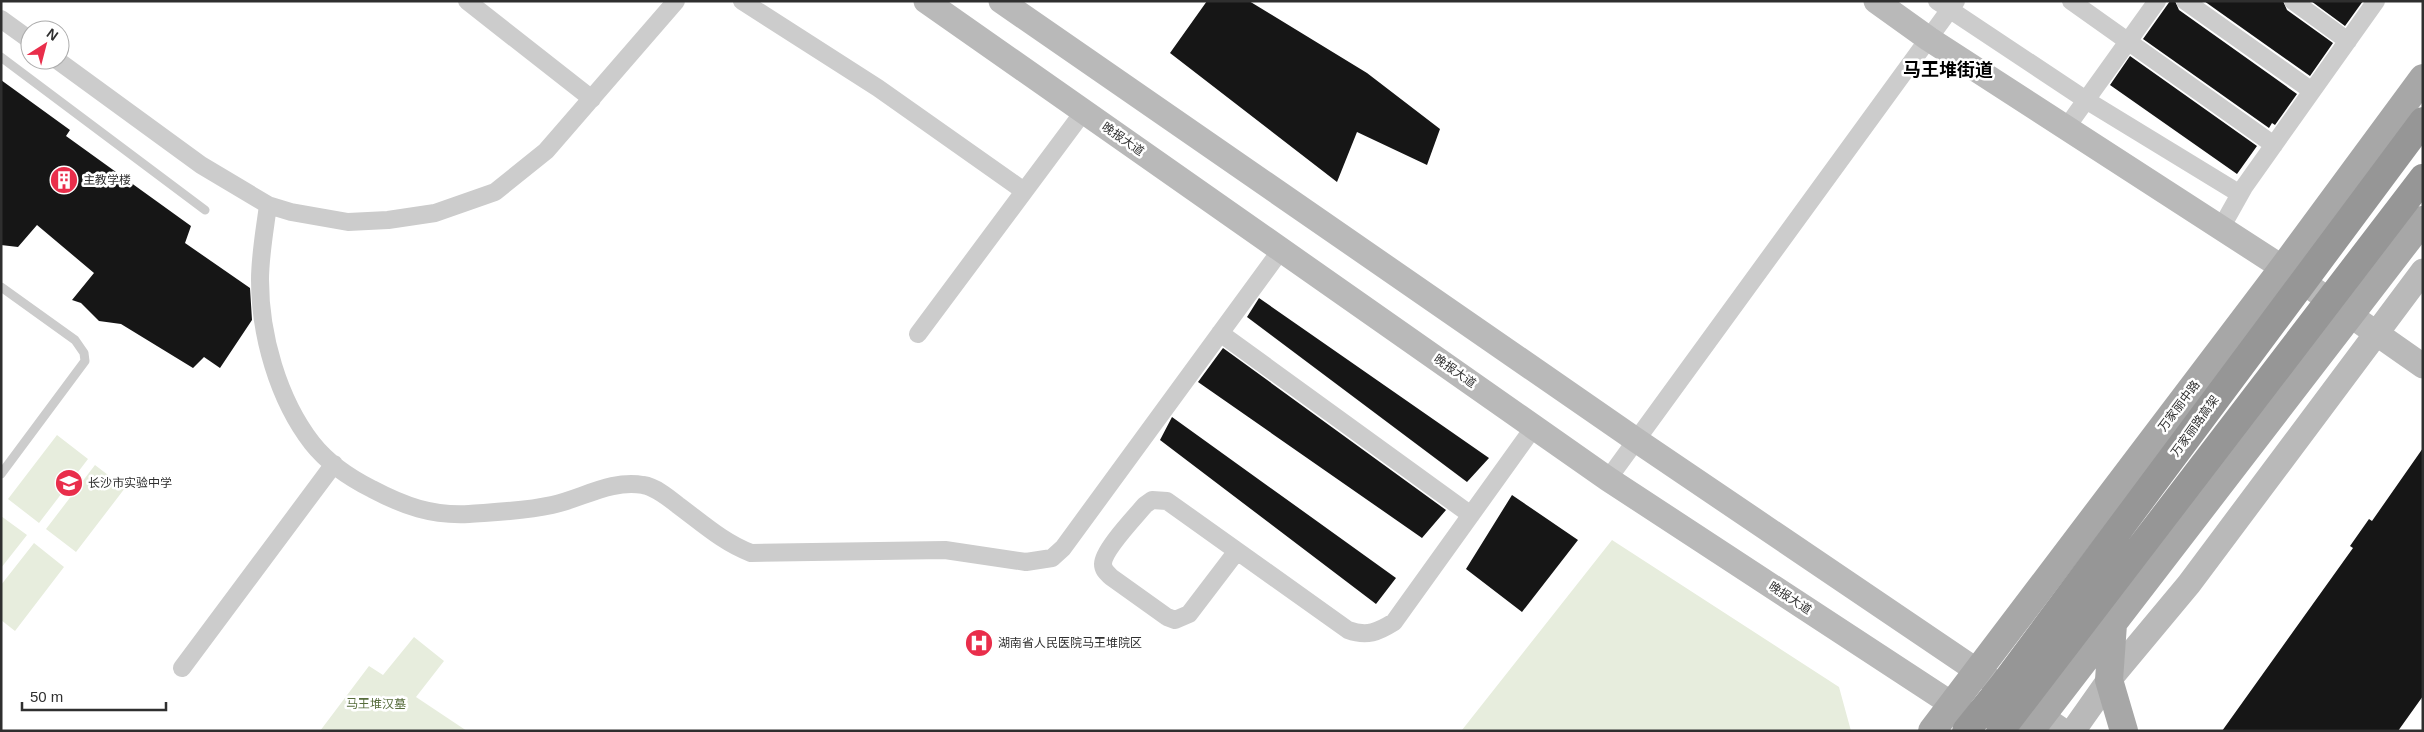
<svg xmlns="http://www.w3.org/2000/svg" width="2424" height="732" font-family="Arial,'Noto Sans SC',sans-serif">
	<rect width="100%" height="100%" fill="#fff"/>
	<path fill="#e7eddd" d="M57 435 88 459 39 523 8 499Z
		M95 465 125 488 76 552 46 529Z
		M1 516 27 535 1 568Z
		M1612 540 1839 687 1851 731 1462 730Z
		M34 543 64 567 15 631 1 620V585Z
		M414 637 444 661 416 697 467 731H320L369 666 383 675Z"/>
	<path fill="#161616" d="M1207 1H1249L1367 73 1440 129 1427 165 1357 132 1337 182 1170 53Z
		M2170 1H2175L2179 10 2297 94 2275 125 2272 123 2269 128 2143 39Z
		M2204 1H2283L2287 10 2333 43 2310 76Z
		M2311 1H2363L2345 26Z
		M2130 56 2257 146 2237 174 2110 85Z
		M1 80 70 130 66 136 191 226 185 243 250 288 252 320 220 368 204 357 193 368 121 324 99 321 81 303 72 300 94 273 37 225 18 247 1 245Z
		M1259 298 1489 458 1467 482 1247 317Z
		M1223 348 1446 510 1422 538 1198 382Z
		M1172 417 1396 578 1376 604 1160 440Z
		M2423 448V696L2398 731H2222L2353 548 2350 546 2369 519 2372 521Z
		M1512 495 1578 540 1522 612 1466 569Z"/>
	<g fill="none" stroke-linecap="round" stroke-linejoin="round">
		<path stroke="#ccc" stroke-width="9" d="M1 57 205 210
			M1 287 75 340 84 353 85 361 1 474"/>
		<path stroke="#ccc" stroke-width="18" d="M467 1 592 99
			M742 1 878 88 1024 191
			M1937 1 2086 100 2240 194
			M2071 1 2274 145
			M2185 1 2312 91
			M2293 1 2348 41
			M1 19 30 40
			M57 60 201 165 268 205 291 212 348 222 388 220 435 213 495 192 546 151 676 1
			M2066 128 2157 1
			M268 205C265 229 260 255 260 280 260 335 278 399 312 443 327 462 350 478 372 489 404 506 432 516 469 514 496 512 525 511 552 505 581 499 612 479 643 485 656 487 669 498 679 506 702 523 724 543 751 553L945 550 1026 562 1052 558 1063 548 1281 250
			M2221 228 2244 187 2376 1
			M1220 333 1471 515
			M918 334 1084 111
			M1608 479 1956 1
			M1237 551 1189 614 1175 620 1167 617 1111 577C1107 573 1103 570 1103 564 1103 550 1135 517 1145 505L1152 500 1167 501 1348 630C1367 637 1378 632 1394 622L1534 427
			M182 668 334 464"/>
		<path stroke="#b9b9b9" stroke-width="25" d="M926 1 1608 479 1970 716
			M1001 1 1636 440 1995 683
			M1876 1 1929 39 2283 268 2423 366
			M2025 705 2063 731
			M2073 731 2109 680 2189 584 2423 271"/>
		<path stroke="#a7a7a7" stroke-width="28" d="M2113 624 2109 680 2124 731
			M1932 731 2283 268 2423 78
			M2030 731 2423 220"/>
		<path stroke="#969696" stroke-width="28" d="M1966 731 2003 685 2423 121
			M2000 731 2423 178"/>
	</g>
	<defs>
		<symbol id="building-disc" viewBox="-11 -11 22 22"><circle r="9.5" fill="#e92e4b" stroke="#fff"/><path d="M-4-6H4V6H1V3H-1V6H-4ZM-2.5-4.3h1.7v1.8h-1.7ZM.8-4.3h1.7v1.8H.8ZM-2.5-1h1.7V.8h-1.7ZM.8-1h1.7V.8H.8Z" fill="#fff"/></symbol>
		<symbol id="school-disc" viewBox="-11 -11 22 22"><circle r="9.5" fill="#e92e4b" stroke="#fff"/><path d="M0-5L7-2L0 1L-7-2ZM-4 1L0 2.5L4 1V4Q0 6-4 4Z" fill="#fff"/></symbol>
		<symbol id="hospital-disc" viewBox="-11 -11 22 22"><circle r="9.5" fill="#e92e4b" stroke="#fff"/><path d="M-5-5h3v3.5h4V-5h3V5h-3V1.5h-4V5h-3Z" fill="#fff"/></symbol>
	</defs>
	<g fill-rule="evenodd">
		<use href="#building-disc" x="48" y="164" width="32" height="32"/>
		<use href="#school-disc" x="53" y="467" width="32" height="32"/>
		<use href="#hospital-disc" x="963" y="627" width="32" height="32"/>
	</g>
	<g text-anchor="middle" stroke-width="5" stroke-linejoin="round" paint-order="stroke">
		<g font-size="12" fill="#2f2f2f" stroke="#fff">
			<text transform="translate(1123 139) rotate(35)" y="4">晚报大道</text>
			<text transform="translate(1455 371) rotate(35)" y="4">晚报大道</text>
			<text transform="translate(2179 406) rotate(-53)" y="4">万家丽中路</text>
			<text transform="translate(2195 426) rotate(-54)" y="4">万家丽路高架</text>
			<text transform="translate(1790 598) rotate(33)" y="4">晚报大道</text>
		</g>
		<g font-size="12" fill="#2f2f2f" stroke="#fff" text-anchor="start">
			<text x="83" y="184">主教学楼</text>
			<text x="88" y="487">长沙市实验中学</text>
			<text x="998" y="647">湖南省人民医院马王堆院区</text>
		</g>
		<g font-size="12" fill="#566c3b" stroke="#fff">
			<text x="376" y="708">马王堆汉墓</text>
		</g>
		<g font-size="18" font-weight="bold" fill="#000" stroke="#fff">
			<text x="1948" y="76">马王堆街道</text>
		</g>
	</g>
	<rect width="2424" height="732" fill="none" stroke="#2f2f2f" stroke-width="5"/>
	<g transform="translate(45 45) rotate(36)"><circle r="24" fill="#ffffff" stroke="#acacac"/>
	<path d="M0-4L9 19L0 12L-9 19Z" fill="#e92e4b"/>
	<text y="-8" font-size="14" font-weight="bold" text-anchor="middle" fill="#2f2f2f">N</text>
	</g>
	<path d="M22 702v8h144v-8" fill="none" stroke="#2f2f2f" stroke-width="2.5"/>
	<text x="30" y="702" font-size="15" fill="#2f2f2f" stroke="#ffffff" stroke-width="4" paint-order="stroke">50 m</text>
</svg>
